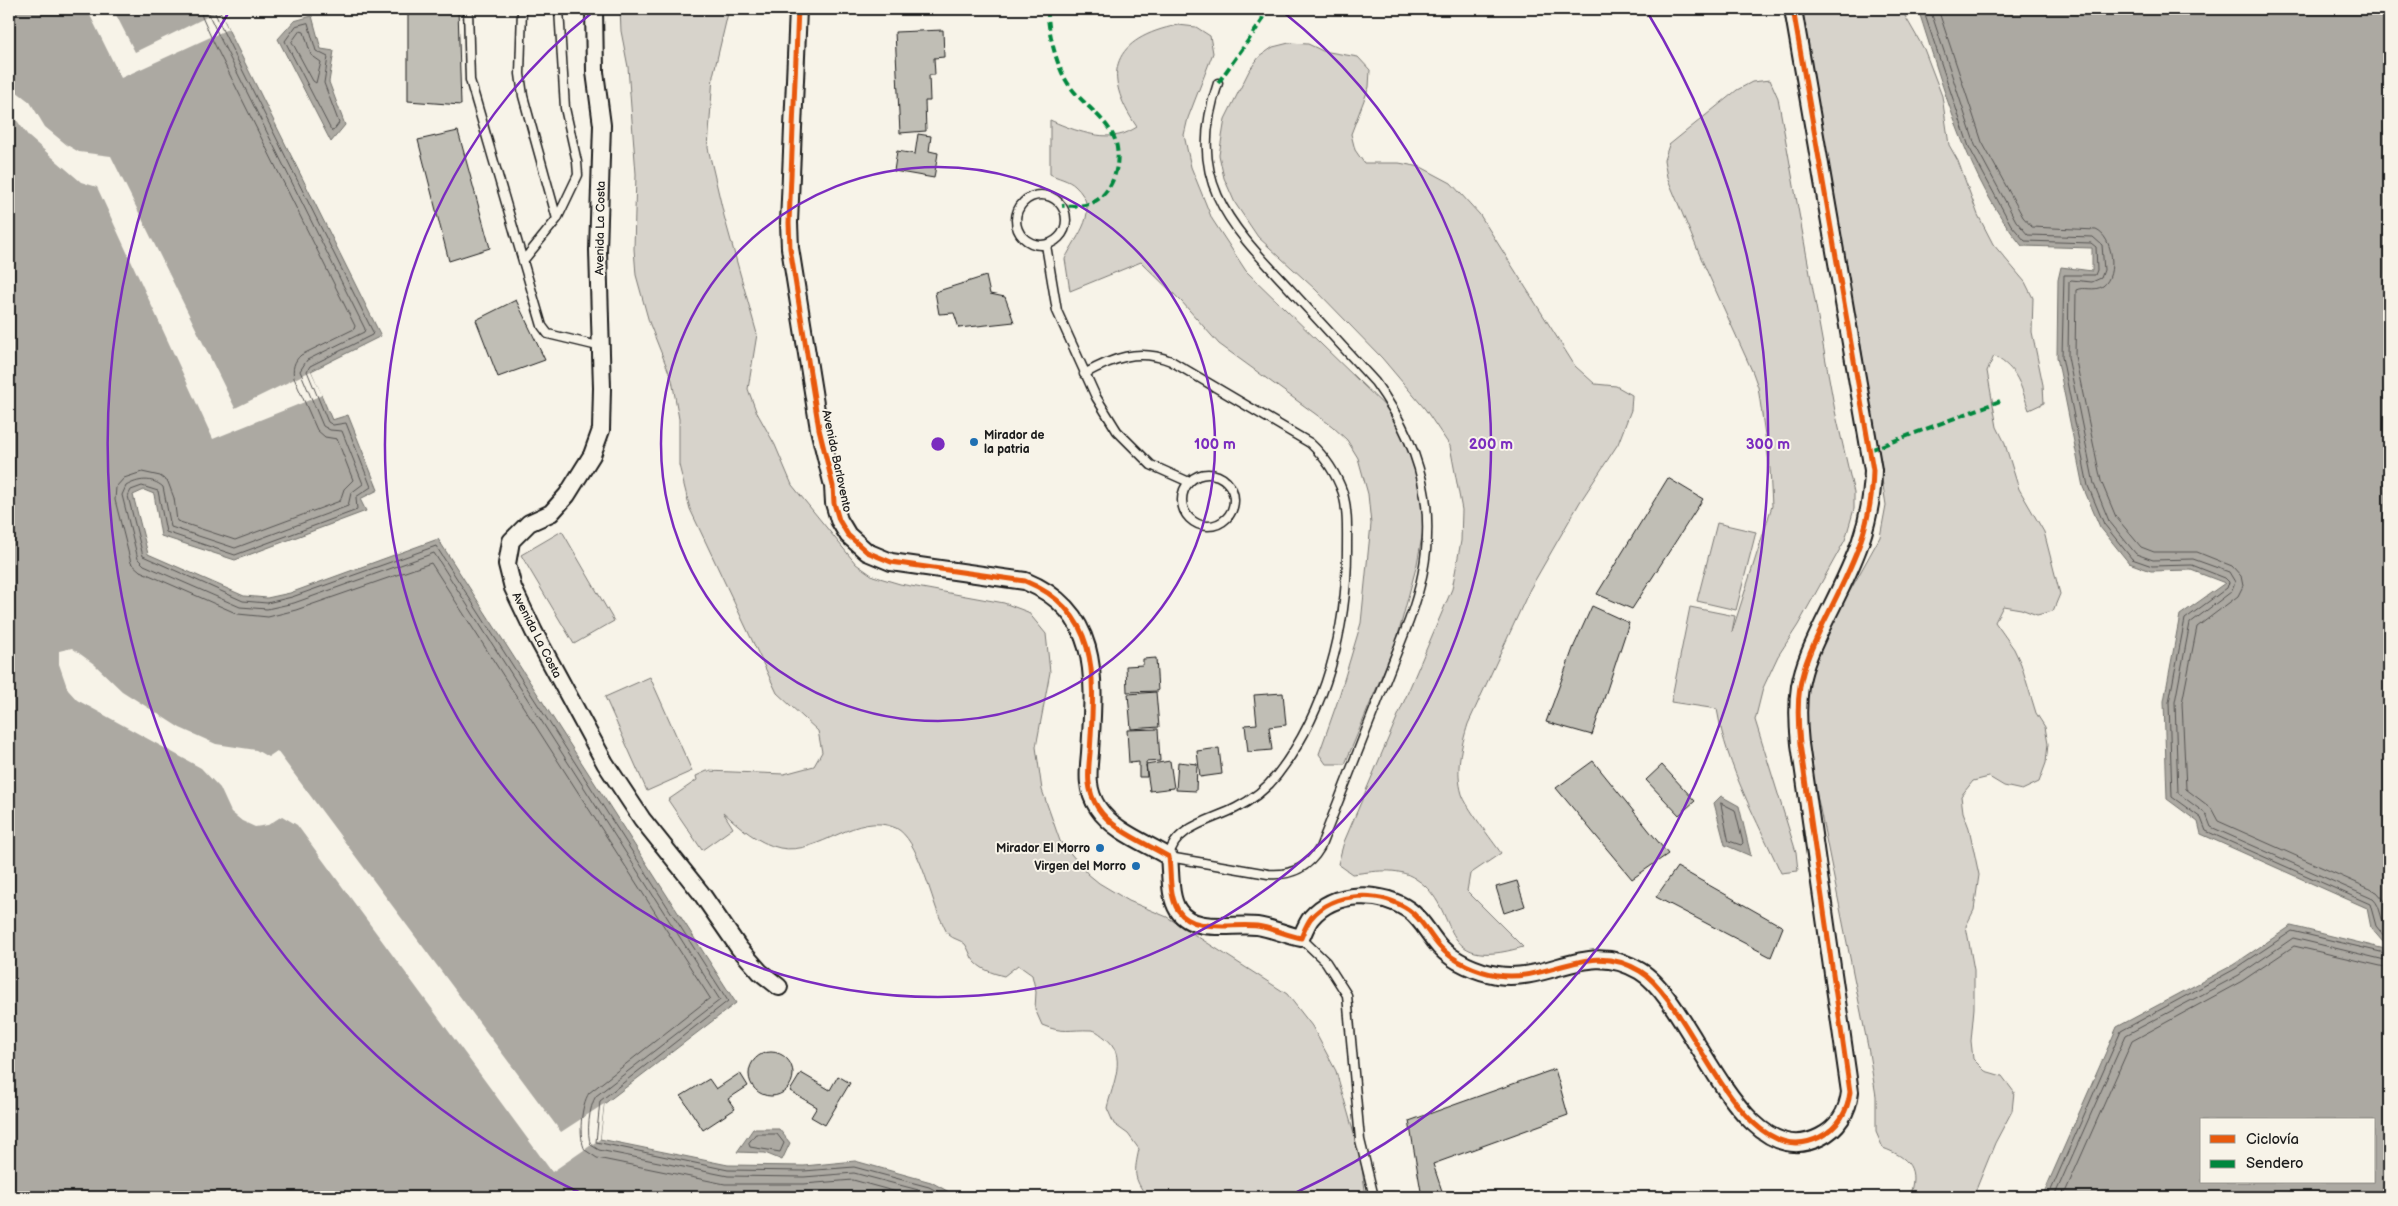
<svg xmlns="http://www.w3.org/2000/svg" width="2398" height="1206" font-family="'Balsamiq Sans',sans-serif">
	<rect width="100%" height="100%" fill="#f7f3e8"/>
	<filter id="ink" filterUnits="userSpaceOnUse"><feTurbulence type="fractalNoise" baseFrequency=".02" numOctaves="2"/><feDisplacementMap in="SourceGraphic" scale="10" xChannelSelector="R" yChannelSelector="G"/><feConvolveMatrix kernelMatrix="1 2 1 2 8 2 1 2 1" color-interpolation-filters="sRGB"/></filter>
	<g filter="url(#ink)">
		<path fill="#d7d3cb" stroke="#7a7874" d="M620 9H729L713 76 708 148 724 216 757 334 748 389 756 411 775 445 792 485 856 564 873 576 900 584 1004 603 1028 612 1046 634 1050 672 1036 747 1042 790 1060 841 1088 874 1099 883 1129 901 1167 917 1287 994 1312 1026 1336 1071 1360 1155 1366 1197H1147C1133 1177 1134 1173 1139 1149L1128 1134 1114 1124 1107 1108C1112 1085 1129 1054 1104 1037 1100 1034 1096 1030 1091 1030 1070 1029 1063 1034 1042 1025L1035 1009 1036 992 1032 975 1018 965 1004 976C992 973 979 969 972 958 970 954 968 948 965 944 961 940 953 939 949 935 945 931 943 923 940 918 930 895 918 839 896 828 856 810 820 856 780 848 757 843 740 827 723 812L733 828 702 850 668 800 697 780 696 776 707 771 784 774 814 766 822 752 818 731 777 693 690 509 679 465V419L672 380 649 322 636 275 634 249 636 174 628 67 621 31Z
			M1799 9H1901L1924 49 1942 96 1949 145 1958 161 1978 215 1993 244 2025 282 2033 298 2032 332 2043 385 2044 403 2029 410C2020 385 2019 370 1994 356L1987 371 1997 427 2004 441 2019 489 2044 532 2060 594 2053 611 2037 615 2021 609 2003 606 1995 622 2014 649 2021 664 2036 713 2045 727 2048 744 2046 763 2039 782 2022 790 2004 786 1989 777 1973 781 1961 796 1963 812 1969 828 1979 875 1974 910 1966 926 1974 970V1008L1971 1041 1973 1059 1985 1071 2002 1076 2014 1092 2012 1111 1995 1143 1973 1197H1909C1919 1169 1910 1158 1883 1148L1876 1132V1096L1868 1047 1819 804 1798 721 1811 661 1880 537 1886 505 1859 334 1813 99Z
			M1178 25 1196 27 1210 36 1213 53 1188 118 1184 135 1191 167 1212 219 1246 271 1396 417 1424 482 1423 531 1417 564 1397 639 1345 764H1326L1319 754 1338 700 1361 623 1371 524 1368 494 1358 458 1347 440 1332 426 1219 344 1182 302 1141 262 1070 291 1065 259C1077 234 1102 211 1075 186 1069 180 1057 178 1050 174V120C1070 129 1097 139 1119 135 1125 134 1132 130 1137 127 1100 73 1113 38 1178 25Z
			M1289 43 1308 44 1323 51 1358 57 1370 70 1369 87 1351 134 1355 150 1364 163H1399L1421 167 1451 183 1480 215 1575 366 1595 384 1616 386 1632 395 1631 410 1618 444 1580 502 1530 589 1468 724C1461 747 1455 771 1462 794 1466 807 1492 840 1501 853L1470 874 1467 891 1523 947C1433 974 1463 909 1416 879 1397 866 1373 872 1352 874L1338 864 1344 842 1452 589 1461 541 1462 510 1450 446 1425 409 1382 358 1315 289 1258 237 1235 203 1224 178 1219 155 1225 119 1249 71 1259 57 1273 47Z
			M1770 80 1778 98 1835 411 1854 493V509L1845 540 1798 625 1778 656 1763 688 1755 720 1796 852 1798 871 1781 873C1757 820 1727 768 1717 709L1671 702 1690 607 1735 616 1732 632 1772 506 1770 469 1758 387 1753 373 1701 258 1667 177 1664 160 1669 145 1737 90 1752 82Z
			M1717 523 1756 532 1736 610 1697 601Z
			M562 531 614 621 574 644 521 555Z
			M650 677 692 771 647 791 605 697Z"/>
		<path fill="#aca9a2" stroke="#72716c" fill-rule="evenodd" d="M9 9H224L220 11 228 29 381 336 311 371 332 420 348 415 378 490 360 499 366 511 235 560 161 536 154 494 144 490 133 495 148 554 244 596 267 598 290 593 438 539 736 1003 604 1104 600 1139 728 1165 804 1166 855 1161 931 1182 958 1197H9Z
			M1918 9H2389V949L2371 928 2367 908 2201 834 2198 822 2167 799 2164 701 2180 615 2225 583 2191 570 2151 571 2129 563 2100 527 2083 487 2057 357 2058 280 2061 267 2092 271V248L2022 246C1966 178 1945 91 1918 9Z
			M312 16 321 49 334 51 329 82 345 125 331 142 278 39 294 21Z
			M1721 796 1739 806 1751 856 1725 845 1714 803Z
			M2291 926 2389 950V1197H2042L2117 1027 2233 965ZM2202 1120H2374V1182H2202Z
			M753 1129H779L790 1143 782 1160 765 1153 737 1152Z"/>
		<path fill="#f7f3e8" d="M87 9H113L135 52 219 11 228 29 121 78Z
			M12 88 30 102 45 127 67 145 79 152 111 156 235 408 311 371 322 395 213 439 97 187 81 182 29 137 10 111 9 91Z
			M72 648 94 664 122 691 180 728 216 744 256 750 268 757 277 751 561 1132 604 1104 600 1139 552 1172 297 825 282 816 268 825 255 827 242 821 231 812 220 788 201 768 77 700 68 690 59 664V651Z"/>
		<g fill="none" stroke-linecap="round" stroke-linejoin="round">
			<path stroke="#565452" stroke-width="1" d="M201 9 202 17 211 37 355 326 354 329 301 355C294 361 292 369 294 378L317 430 325 437 337 439 353 480 344 489 340 501 235 540 177 521 174 498 168 482 160 476 142 472 124 478 116 487 115 500 131 563 140 571 238 614 268 617 296 610 431 563 710 998 589 1093C581 1105 578 1137 585 1150L597 1158 725 1184H804L853 1180 915 1197
				M209 9V15L218 34 365 329 364 332 307 360 300 371 323 426 330 430 342 431 363 484 351 493 348 506 235 548 171 527 163 487C152 477 138 479 126 486L122 495 138 559 144 565 240 607 267 609 294 603 434 553 720 1000 596 1096C589 1106 586 1135 591 1145L599 1150 728 1176 804 1177 854 1173 926 1192 935 1197
				M216 9 215 13 223 31 373 332 372 335 310 366 307 371 328 422 333 425 346 423 371 487 356 497 357 510 235 555 166 532 158 491 142 486 131 490 128 496 143 556 243 601 267 603 292 597 436 546 728 1001 600 1101 596 1142 728 1170 804 1171 854 1167 929 1187 948 1197
				M1923 9 1969 147 2011 225 2025 241 2091 243 2096 247 2097 270 2095 275H2064L2062 357 2088 486 2104 524 2132 559 2152 566 2192 565 2225 578 2229 582 2227 588 2185 619 2169 702 2172 797 2201 818 2206 831 2370 904 2376 926 2389 942
				M1930 9 1975 145 2016 221 2028 235 2093 237 2102 245 2104 270 2101 278 2092 282 2071 280 2069 282 2068 357 2094 484 2109 521 2136 554 2153 560 2193 559 2229 572 2235 582 2231 592 2190 623 2175 702 2178 793 2206 814 2211 827 2373 899C2382 907 2379 920 2389 932
				M1938 9 1982 142 2023 217 2032 227 2096 230C2113 237 2118 275 2103 286 2094 292 2084 286 2076 290L2075 356 2101 481 2116 517 2141 547 2154 552H2197L2232 566 2241 576 2243 586 2238 596 2197 627 2182 703 2186 789 2211 808 2218 821 2377 892 2385 901 2389 920
				M308 23 316 51 328 57 324 83 339 123 333 131 331 130 285 41 296 26Z
				M300 31 304 32 311 55 321 62 316 83 313 81 292 42Z
				M1721 803 1735 810 1743 843 1741 845 1729 841Z
				M756 1134H777L784 1143 780 1152 750 1147 749 1143Z
				M2048 1197 2121 1031 2235 969 2292 931 2389 954
				M2054 1197 2126 1035 2239 975 2293 938 2389 961
				M2063 1197 2132 1041 2242 981 2294 946 2389 968"/>
		</g>
		<path fill="#c0beb5" stroke="#1c1c1c" d="M408 9H458L461 105 408 101Z
			M943 30 944 57 934 58 935 75H929L930 101H925L926 131 900 133 895 32Z
			M458 131 490 248 449 261 418 140Z
			M918 134 931 136 929 151 938 153 934 178 894 171 897 151 915 154Z
			M986 276 990 294 1005 297 1014 322 959 328 954 313 939 314 935 292Z
			M516 300 545 360 498 377 476 320Z
			M1668 478 1703 499 1632 609 1597 594Z
			M1592 606 1629 623 1592 735 1546 722 1574 646Z
			M1156 658 1158 691 1127 692 1126 666 1143 665V659Z
			M1156 692 1159 727 1131 729 1128 694Z
			M1283 693 1286 725 1269 727 1272 750 1248 752 1245 725 1257 724 1254 695Z
			M1158 729 1160 761 1146 762 1147 777H1139V762L1129 763 1127 730Z
			M1219 748 1222 774 1200 777 1197 751Z
			M1170 761 1174 788 1150 791 1146 765Z
			M1593 761 1668 854 1632 879 1556 788Z
			M1178 762 1197 764 1196 791 1176 790Z
			M1662 765 1695 801 1679 815 1646 780Z
			M1677 867 1783 927 1771 957 1656 897Z
			M1517 881 1525 906 1504 913 1496 887Z
			M749 1074a22 22 0 1 1 44 0a22 22 0 1 1-44 0Z
			M1555 1069 1568 1115 1433 1164 1444 1197H1422L1409 1121Z
			M740 1073 748 1086 728 1099 735 1109 703 1130 681 1096 709 1079 716 1089Z
			M801 1073 830 1090 838 1076 850 1083 825 1125 811 1117 817 1107 790 1091Z"/>
		<g fill="none" stroke-linecap="round" stroke-linejoin="round">
			<defs>
				<path id="service" d="M468 9 470 80 542 326 548 334 602 347
					M522 9 520 74 523 96 557 219
					M1016 220a25 25 0 1 1 50 0a25 25 0 1 1-50 0Z
					M1046 245 1057 311 1096 397 1117 431 1151 465 1189 482
					M523 261 557 219 578 175 577 162 565 108 559 9
					M1084 374C1113 358 1138 348 1171 361L1310 443C1325 457 1336 473 1343 493 1348 512 1347 531 1347 550 1347 628 1326 712 1277 775 1266 789 1252 800 1236 808 1213 820 1173 827 1169 857L1268 874C1291 876 1309 867 1320 848L1409 621C1442 532 1430 458 1375 382 1346 350 1317 319 1288 287 1226 221 1186 179 1218 83
					M1182 500a26 26 0 1 1 52 0a26 26 0 1 1-52 0Z
					M1301 938 1326 962 1347 995 1360 1140 1374 1197"/>
				<path id="minor" d="M594 9 595 72 602 125 598 250 602 388 601 430 592 455 567 495 551 513 529 523 511 541 507 564 513 588 534 632 605 763 642 819 701 893 739 948 760 972 779 987
					M798 9 789 223 790 248 819 429 833 486 834 503 839 520 848 535 867 552 891 562 1025 581C1103 613 1094 682 1090 753 1088 773 1086 790 1098 808 1113 831 1146 843 1169 857 1171 873 1169 896 1178 910 1193 934 1233 923 1257 926 1272 928 1286 935 1301 938 1304 931 1307 923 1311 918 1335 890 1381 891 1409 910 1422 919 1429 935 1440 947 1454 962 1478 972 1497 975 1551 983 1587 939 1640 971 1693 1002 1740 1178 1820 1137 1838 1128 1848 1111 1850 1092L1800 744C1798 725 1797 706 1800 686 1804 663 1814 643 1824 622 1850 569 1872 531 1873 470L1793 9"/>
			</defs>
			<use href="#service" stroke="#1c1c1c" stroke-width="11"/>
			<use href="#minor" stroke="#1c1c1c" stroke-width="20"/>
			<use href="#service" stroke="#f7f3e8" stroke-width="8"/>
			<use href="#minor" stroke="#f7f3e8" stroke-width="16"/>
			<path stroke="#00873e" stroke-width="4" stroke-dasharray="8 4" stroke-linecap="butt" d="M1048 9C1047 28 1056 65 1067 82 1078 100 1098 112 1110 130 1126 152 1116 195 1089 204 1081 207 1070 205 1062 206
				M1218 83 1262 21 1264 9
				M1870 450 2000 401"/>
			<defs>
				<path id="cycleway" d="M798 9 789 223 790 248 819 429 833 486 834 503 839 520 848 535 867 552 891 562 1025 581C1103 613 1094 682 1090 753 1088 773 1086 790 1098 808 1113 831 1146 843 1169 857 1171 873 1169 896 1178 910 1193 934 1233 923 1257 926 1272 928 1286 935 1301 938 1304 931 1307 923 1311 918 1335 890 1381 891 1409 910 1422 919 1429 935 1440 947 1454 962 1478 972 1497 975 1551 983 1587 939 1640 971 1693 1002 1740 1178 1820 1137 1838 1128 1848 1111 1850 1092L1800 744C1798 725 1797 706 1800 686 1804 663 1814 643 1824 622 1850 569 1872 531 1873 470L1793 9"/>
			</defs>
			<use href="#cycleway" stroke="#f7f3e8" stroke-width="8"/>
			<use href="#cycleway" stroke="#e8590c" stroke-width="5"/>
		</g>
	</g>
	<g fill="none" stroke="#7b2cbf" stroke-width="2.5">
		<circle cx="938" cy="444" r="277"/>
		<path d="M1282 11A553 553 0 1 1 594 11"/>
		<path d="M587 1196A830 830 0 0 1 230 10M1646 10A830 830 0 0 1 1289 1196"/>
	</g>
	<g fill="#1f6fb2" stroke="#f7f3e8" stroke-width="2">
		<circle cx="974" cy="442" r="5"/>
		<circle cx="1100" cy="848" r="5"/>
		<circle cx="1136" cy="866" r="5"/>
	</g>
	<g text-anchor="middle" stroke-width="4" stroke-linejoin="round" paint-order="stroke">
		<g font-size="12" fill="#1c1c1c" stroke="#f7f3e8">
			<text transform="translate(600 228) rotate(-89)" y="4">Avenida La Costa</text>
			<text transform="translate(837 461) rotate(78)" y="4">Avenida Barlovento</text>
			<text transform="translate(537 635) rotate(63)" y="4">Avenida La Costa</text>
		</g>
		<g font-size="12" font-weight="bold" fill="#1c1c1c" stroke="#f7f3e8" text-anchor="end">
			<text x="984" y="439" text-anchor="start">Mirador de<tspan x="984" dy="14">la patria</tspan></text>
			<text x="1090" y="852">Mirador El Morro</text>
			<text x="1126" y="870">Virgen del Morro</text>
		</g>
	</g>
	<circle cx="938" cy="444" r="8" fill="#7b2cbf" stroke="#f7f3e8" stroke-width="2.5"/>
	<g font-size="15" text-anchor="middle" font-weight="bold" fill="#7b2cbf" stroke="#f7f3e8" stroke-width="4" stroke-linejoin="round" paint-order="stroke">
		<text x="1215" y="449">100 m</text>
		<text x="1491" y="449">200 m</text>
		<text x="1768" y="449">300 m</text>
	</g>
	<rect width="2398" height="1206" fill="none" stroke="#f7f3e8" stroke-width="30"/>
	<rect x="15" y="15" width="2368" height="1176" fill="none" stroke="#1c1c1c" stroke-width="2" filter="url(#ink)"/>
	<rect x="2200" y="1118" width="175" height="65" fill="#f7f3e8" stroke="#9f9d96"/>
	<rect x="2210" y="1135" width="25" height="8" fill="#e8590c" stroke="#9f9d96"/>
	<text x="2246" y="1144" font-size="15" fill="#1c1c1c">Ciclovía</text>
	<rect x="2210" y="1160" width="25" height="8" fill="#00873e" stroke="#9f9d96"/>
	<text x="2246" y="1168" font-size="15" fill="#1c1c1c">Sendero</text>
</svg>
